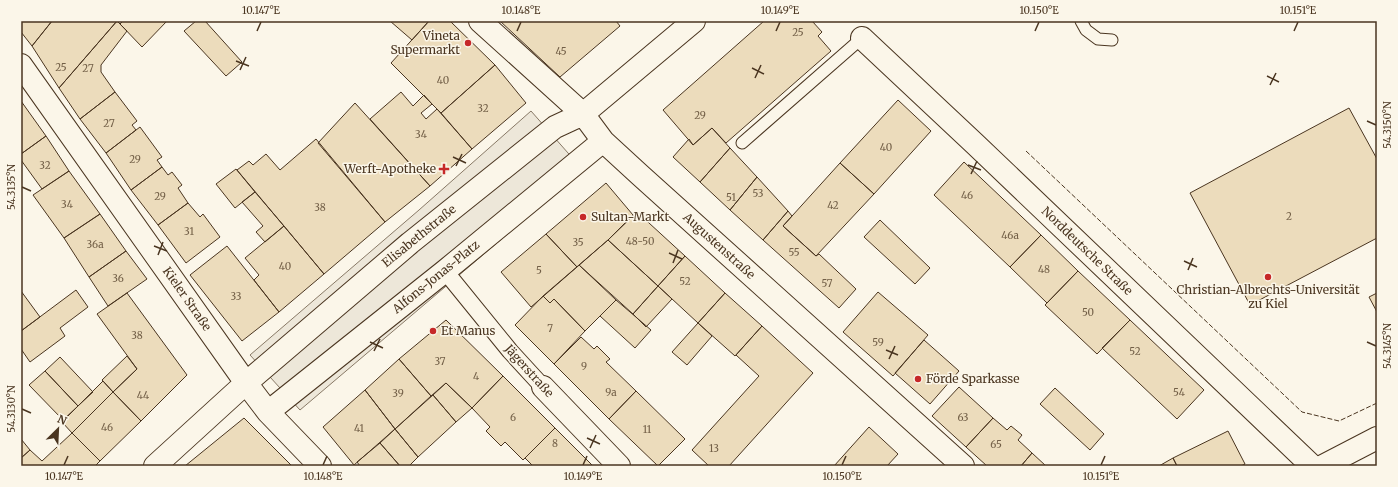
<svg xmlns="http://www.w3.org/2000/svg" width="1398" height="487" font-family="Merriweather,serif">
	<rect width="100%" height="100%" fill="#fbf6e9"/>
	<path fill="#ede7d9" stroke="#887966" d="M531 111 583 170 300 410 250 355 419 210Z"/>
	<path fill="#ecdcbc" stroke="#4a3520" d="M21 21H52L32 46 21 32Z
		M52 21H117L59 88 32 46Z
		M117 21 127 31 101 65V72L115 92 80 119 59 88Z
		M123 21H167L142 47 120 24Z
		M196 21H205L242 62 226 76 184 31Z
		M390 21H429L412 40Z
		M429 21H450L495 65 441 113 391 63Z
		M500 21H616L620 26 560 77Z
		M764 21H812L822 32 818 36 831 51 726 143 712 128 693 145 663 110Z
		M495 65 526 103 472 149 441 113Z
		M115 92 137 121 132 125 136 130 106 153 80 119Z
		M401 92 413 106 424 95 432 104 421 113 426 119 437 109 472 149 430 186 370 119Z
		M898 100 931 131 874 194 840 163Z
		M21 101 46 136 21 154Z
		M355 103 430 186 385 222 318 143Z
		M1349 108 1377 159V238L1250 305 1190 193Z
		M140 127 162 157 157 160 162 167 131 190 106 153Z
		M712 128 730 148 700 182 673 157 689 139 693 145Z
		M46 136 69 171 42 189 21 160V154Z
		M316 139 385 222 324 274 237 170 249 161 253 165 266 154 280 170Z
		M730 148 757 177 730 210 700 182Z
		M964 162 1041 235 1010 267 934 195Z
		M840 163 874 194 816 256 783 226Z
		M162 167 168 175 172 172 182 185 178 188 188 203 158 225 131 190Z
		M236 169 255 192 235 208 216 184Z
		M69 171 100 214 64 238 33 195Z
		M757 177 788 211 763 240 730 210Z
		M606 183 633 215 608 240 577 267 546 234Z
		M255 192 284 226 265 242 256 232 263 226 242 202Z
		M188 203 200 217 203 214 220 237 186 263 158 225Z
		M788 211 792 216 783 226 816 256 819 254 856 289 839 308 763 240Z
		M637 212 685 256 658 286 608 240Z
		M100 214 126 251 89 277 64 238Z
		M880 220 930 268 915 284 864 237Z
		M284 226 324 274 279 312 254 280 259 275 245 258Z
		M546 234 577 267 531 307 501 272Z
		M1041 235 1078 271 1047 303 1010 267Z
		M608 240 658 286 633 314 579 265Z
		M227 246 279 312 242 341 190 275Z
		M126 251 147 279 108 306 89 277Z
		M685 256 725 293 698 323 658 286Z
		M579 265 616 300 585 331 554 299 550 303 543 296Z
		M1078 271 1130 320 1097 354 1045 305Z
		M658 286 672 299 646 327 633 314Z
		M76 290 88 307 60 328 65 336 30 362 21 349V331Z
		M21 291 40 317 21 331Z
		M878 292 928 335 893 376 843 332Z
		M127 293 187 375 141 421 113 392 137 369 97 314Z
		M725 293 762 326 735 356 698 323Z
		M1377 293V312L1369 297Z
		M543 296 550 303 554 299 585 331 554 364 515 325Z
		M616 300 651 330 635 348 600 316Z
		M446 320 503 376 472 408 446 383 431 396 399 359Z
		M1130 320 1204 390 1177 419 1102 348Z
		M698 323 712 336 687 365 672 352Z
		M762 326 813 373 729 466H709L692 450 759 376 736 355Z
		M581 337 594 349 597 346 610 359 606 362 636 391 609 419 554 364Z
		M924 340 959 371 930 404 895 373Z
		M127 356 137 369 113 392 102 380Z
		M60 357 93 392 78 406 45 371Z
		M399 359 431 396 395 429 365 390Z
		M45 371 78 406 63 420 29 385Z
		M503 376 555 428 523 460 505 442 501 446 486 431 490 427 472 408Z
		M103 381 113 392 72 433 62 422Z
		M446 383 472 408 456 422 433 395Z
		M959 387 993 418 966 447 932 416Z
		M1055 388 1104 434 1090 450 1040 404Z
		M365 390 395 429 354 465 323 427Z
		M636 391 685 439 658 466 609 419Z
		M113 392 141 421 100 461 72 433Z
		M433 395 456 422 418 457 395 429Z
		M244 418 292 466H185Z
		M993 418 1007 430 1011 426 1022 435 1018 440 1032 453 1021 466H987L966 447Z
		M869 427 898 454 887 466H834Z
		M555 428 593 466H533L525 458Z
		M395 429 418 457 409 466H400L380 443Z
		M1228 431 1245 464 1241 466H1177L1173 458Z
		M72 433 100 461 95 466H21V458L30 450 42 461Z
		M21 439 30 450 21 458Z
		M380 443 400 466H360L357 462Z
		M1032 453 1046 466H1021Z
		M1173 458 1177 466H1159Z"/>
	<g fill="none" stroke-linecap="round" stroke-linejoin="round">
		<defs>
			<path id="service" d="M1081 21 1086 30 1098 39 1112 40
				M742 143 862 38"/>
			<path id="pedestrian" d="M445 271 510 351 543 387"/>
			<path id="minor" d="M480 21 583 114 603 141 640 175 963 466
				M862 38 975 144 1312 466
				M21 65 246 383 268 412 320 466
				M543 387 619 466
				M268 412 445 271 603 141
				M155 466 246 383 410 243 555 127 583 114 694 21
				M1323 466 1377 438"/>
		</defs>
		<use href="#service" stroke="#4a3520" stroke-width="13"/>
		<use href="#pedestrian" stroke="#4a3520" stroke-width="18"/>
		<use href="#minor" stroke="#4a3520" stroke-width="24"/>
		<use href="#service" stroke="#fbf6e9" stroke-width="11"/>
		<use href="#pedestrian" stroke="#fbf6e9" stroke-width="16"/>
		<use href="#minor" stroke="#fbf6e9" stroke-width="22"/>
		<path stroke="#4a3520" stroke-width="1" stroke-dasharray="5 2" stroke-linecap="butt" d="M1026 151 1302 412 1339 421 1377 403"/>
	</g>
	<path fill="none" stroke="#4a3520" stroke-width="1.5" d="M257 31 261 22M517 31 521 22M776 31 780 22M1035 31 1039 22M1294 31 1298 22M236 61 249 66M752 68 764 74M240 70 246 57M1267 76 1279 82M755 78 761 65M1270 85 1276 73M1367 121 1376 125M453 157 466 163M968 165 981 170M456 166 462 154M971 174 977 161M22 187 31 191M154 246 167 251M669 253 682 259M158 255 163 242M1184 261 1197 267M673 263 678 250M1188 270 1193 258M370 342 383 348M1367 342 1376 346M886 350 898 355M374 351 380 339M889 359 895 346M22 409 31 413M587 438 600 444M590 448 596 435M64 465 68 456M323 465 327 456M583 465 587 456M842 465 846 456M1101 465 1105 456"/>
	<g fill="#c62828" stroke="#fbf6e9" stroke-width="1.5">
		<circle cx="468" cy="43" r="4"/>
		<path d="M442 163h4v4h4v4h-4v4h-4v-4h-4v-4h4z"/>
		<circle cx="583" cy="217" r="4"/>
		<circle cx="1268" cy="277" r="4"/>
		<circle cx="433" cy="331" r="4"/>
		<circle cx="918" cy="379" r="4"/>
	</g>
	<g text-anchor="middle" stroke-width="3" stroke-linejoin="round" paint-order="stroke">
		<g font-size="10" fill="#725f47">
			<text x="798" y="36">25</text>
			<text x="561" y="55">45</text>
			<text x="61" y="71">25</text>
			<text x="88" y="72">27</text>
			<text x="443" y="84">40</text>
			<text x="483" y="112">32</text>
			<text x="700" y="119">29</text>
			<text x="109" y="127">27</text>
			<text x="421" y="138">34</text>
			<text x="886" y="151">40</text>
			<text x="135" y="163">29</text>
			<text x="45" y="169">32</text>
			<text x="758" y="197">53</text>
			<text x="967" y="199">46</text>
			<text x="160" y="200">29</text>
			<text x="731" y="201">51</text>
			<text x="67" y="208">34</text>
			<text x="833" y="209">42</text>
			<text x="320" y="211">38</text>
			<text x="1289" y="220">2</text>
			<text x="189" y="235">31</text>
			<text x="1010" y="239">46a</text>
			<text x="640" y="245">48-50</text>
			<text x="578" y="246">35</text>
			<text x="95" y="248">36a</text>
			<text x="794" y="256">55</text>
			<text x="285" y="270">40</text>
			<text x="1044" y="273">48</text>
			<text x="539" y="274">5</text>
			<text x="118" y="282">36</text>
			<text x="685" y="285">52</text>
			<text x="827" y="287">57</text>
			<text x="236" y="300">33</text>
			<text x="1088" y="316">50</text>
			<text x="550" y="332">7</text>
			<text x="137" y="339">38</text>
			<text x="878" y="346">59</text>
			<text x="1135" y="355">52</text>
			<text x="440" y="365">37</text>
			<text x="584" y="370">9</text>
			<text x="476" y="380">4</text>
			<text x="611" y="396">9a</text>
			<text x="1179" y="396">54</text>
			<text x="398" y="397">39</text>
			<text x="143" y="399">44</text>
			<text x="513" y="421">6</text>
			<text x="963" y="421">63</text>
			<text x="107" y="431">46</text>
			<text x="359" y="432">41</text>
			<text x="647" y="433">11</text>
			<text x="555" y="447">8</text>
			<text x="996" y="448">65</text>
			<text x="714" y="452">13</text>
		</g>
		<g font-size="12" fill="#4a3520" stroke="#fbf6e9" text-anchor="start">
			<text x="460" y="40" text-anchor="end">Vineta<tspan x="460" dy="14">Supermarkt</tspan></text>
			<text x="436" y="173" text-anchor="end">Werft-Apotheke</text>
			<text x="591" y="221">Sultan-Markt</text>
			<text x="1268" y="294" text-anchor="middle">Christian-Albrechts-Universität<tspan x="1268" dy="14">zu Kiel</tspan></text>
			<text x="441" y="335">Et Manus</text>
			<text x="926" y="383">Förde Sparkasse</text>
		</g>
		<g font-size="12" fill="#4a3520" stroke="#fbf6e9">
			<text transform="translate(419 236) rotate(-39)" y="4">Elisabethstraße</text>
			<text transform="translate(719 246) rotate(42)" y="4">Augustenstraße</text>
			<text transform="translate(1087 251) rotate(44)" y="4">Norddeutsche Straße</text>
			<text transform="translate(436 277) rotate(-39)" y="4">Alfons-Jonas-Platz</text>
			<text transform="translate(187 299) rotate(55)" y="4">Kieler Straße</text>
			<text transform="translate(529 371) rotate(48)" y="4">Jägerstraße</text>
		</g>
	</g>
	<rect width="1398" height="487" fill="none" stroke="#fbf6e9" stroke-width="44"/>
	<g transform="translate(58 429) rotate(24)" stroke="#fbf6e9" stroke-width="3" paint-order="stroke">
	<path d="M0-3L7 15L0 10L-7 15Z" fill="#4a3520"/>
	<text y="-6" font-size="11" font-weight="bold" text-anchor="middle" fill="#4a3520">N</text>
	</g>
	<rect x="22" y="22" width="1354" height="443" fill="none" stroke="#4a3520" stroke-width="1.5"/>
	<g font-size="10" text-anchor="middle" fill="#4a3520">
		<text x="261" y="14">10.147°E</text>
		<text x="521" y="14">10.148°E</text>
		<text x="780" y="14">10.149°E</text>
		<text x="1039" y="14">10.150°E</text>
		<text x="1298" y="14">10.151°E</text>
		<text transform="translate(1387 125) rotate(-90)" y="4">54.3150°N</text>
		<text transform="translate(11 187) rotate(-90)" y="4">54.3135°N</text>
		<text transform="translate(1387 346) rotate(-90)" y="4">54.3145°N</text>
		<text transform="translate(11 409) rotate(-90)" y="4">54.3130°N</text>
		<text x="64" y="480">10.147°E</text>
		<text x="323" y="480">10.148°E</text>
		<text x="583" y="480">10.149°E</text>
		<text x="842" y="480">10.150°E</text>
		<text x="1101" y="480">10.151°E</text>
	</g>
</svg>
